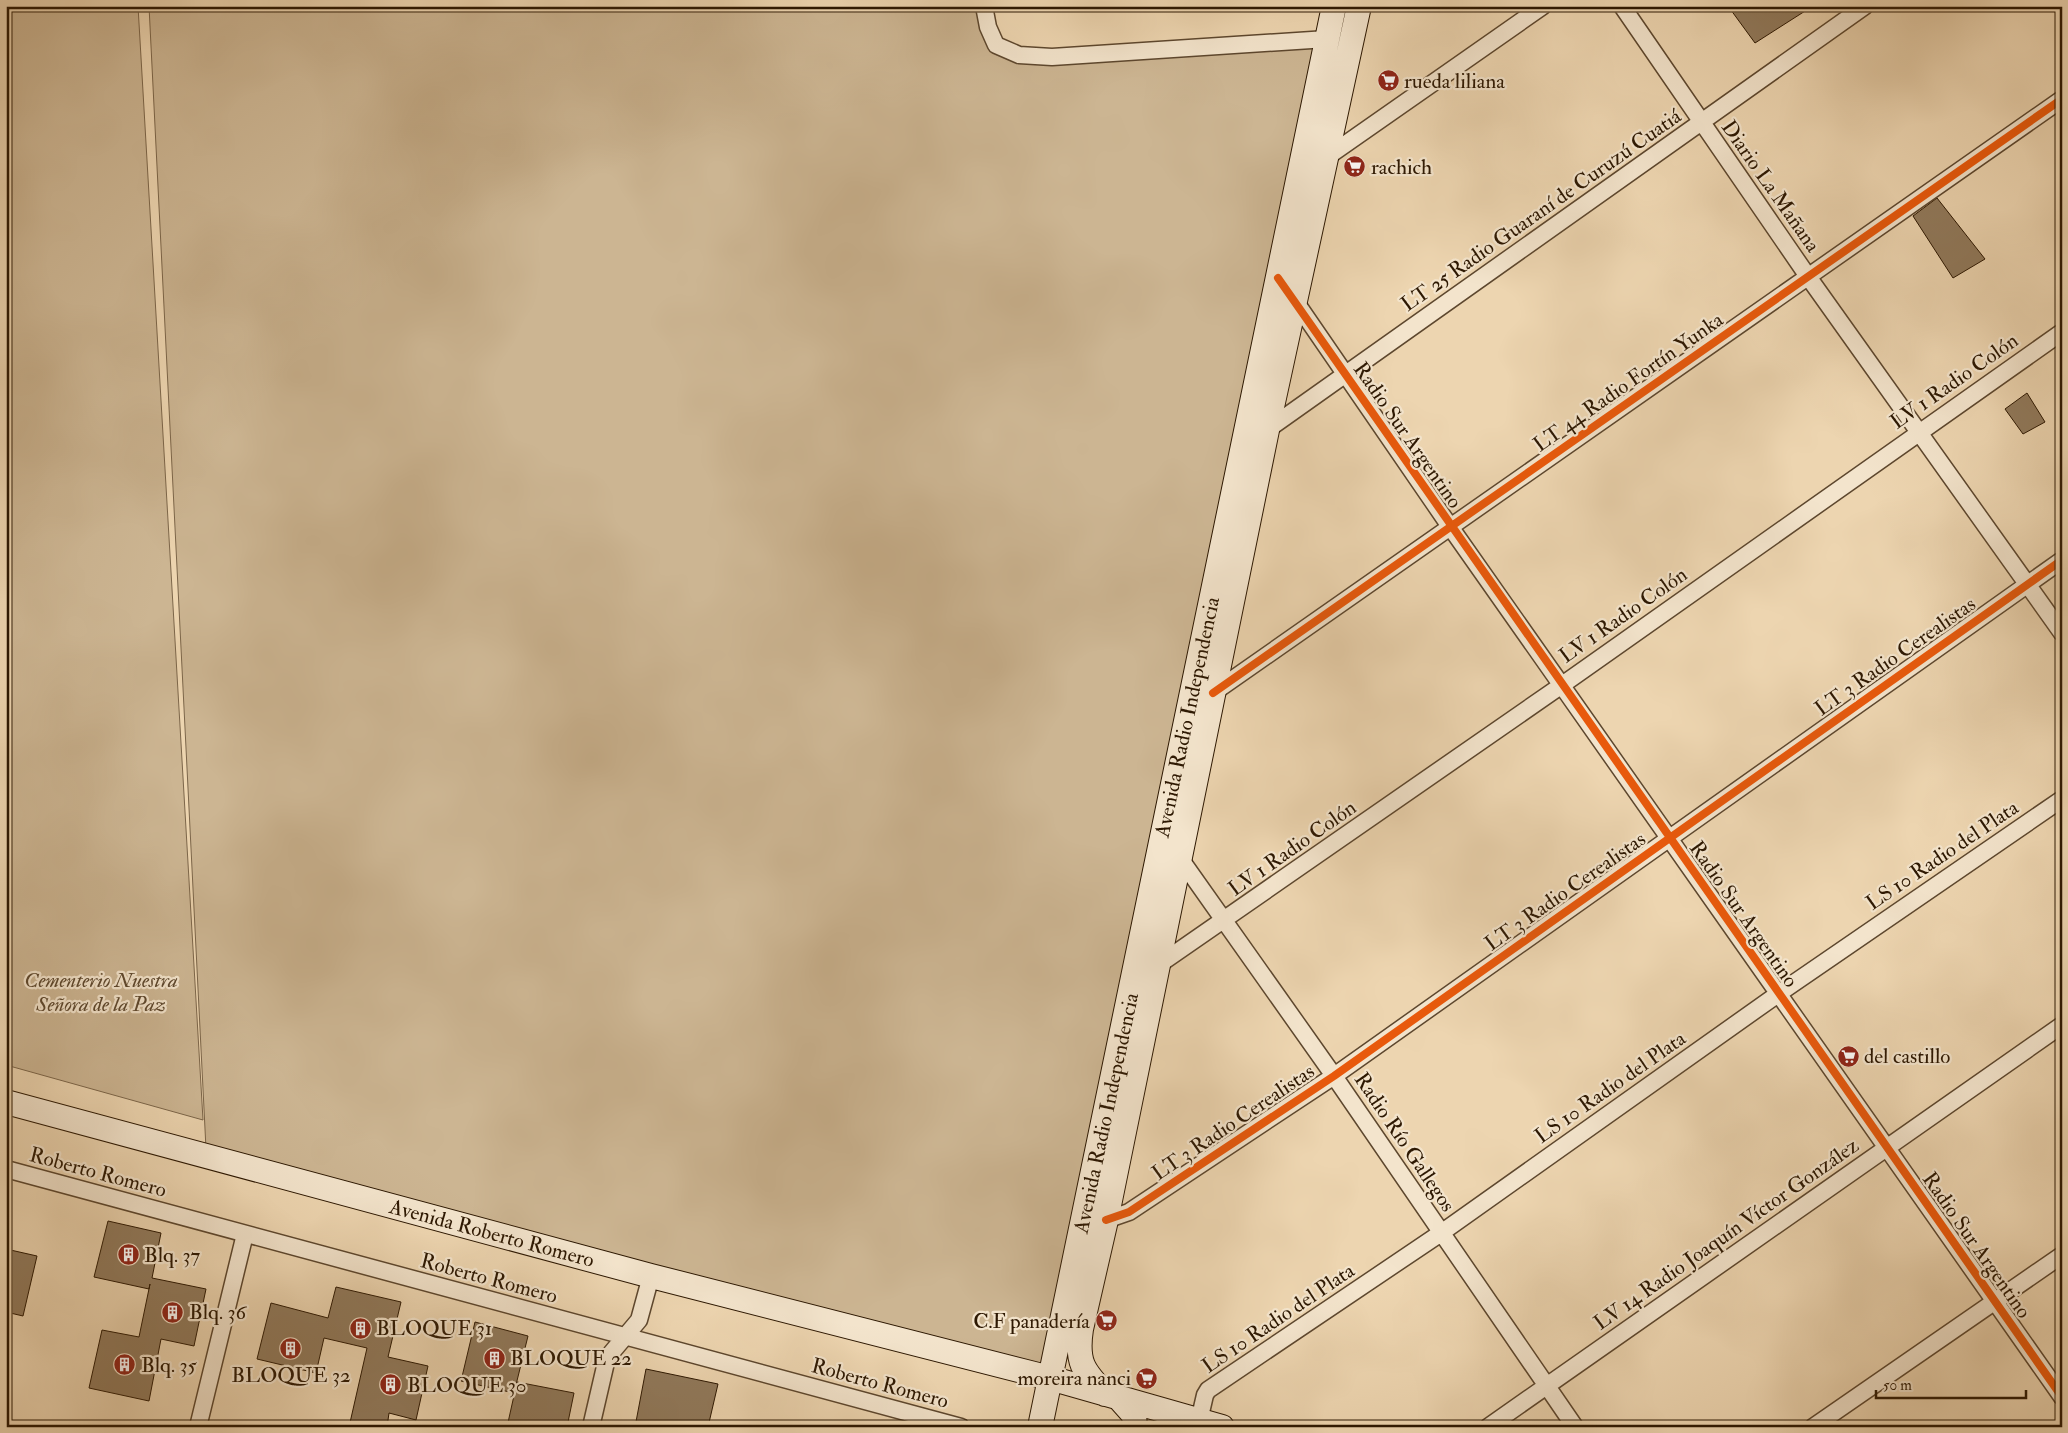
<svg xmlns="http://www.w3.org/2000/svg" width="2068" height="1433" font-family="'IM FELL Double Pica',serif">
	<rect width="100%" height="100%" fill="#edd5b0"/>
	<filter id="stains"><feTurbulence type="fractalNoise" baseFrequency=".004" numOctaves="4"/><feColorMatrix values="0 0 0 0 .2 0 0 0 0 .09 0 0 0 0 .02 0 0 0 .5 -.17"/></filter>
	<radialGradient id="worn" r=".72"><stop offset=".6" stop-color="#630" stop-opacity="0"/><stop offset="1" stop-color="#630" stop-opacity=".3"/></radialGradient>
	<path fill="#ccb592" stroke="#7c664a" d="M6 6H138L203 1120 6 1065Z
		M149 6H981L983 26 1018 59 1323 42 1044 1369 206 1149Z"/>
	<path fill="#917a5c" stroke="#2d1802" d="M1728 6H1813L1755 43Z
		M1937 198 1985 259 1953 278 1913 216Z
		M2027 393 2045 422 2023 434 2005 409Z
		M108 1221 161 1233 152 1278 206 1289 194 1346 161 1339 149 1401 89 1388 102 1330 139 1337 150 1284 149 1289 94 1277Z
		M6 1249 37 1256 23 1316 6 1312Z
		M336 1287 401 1302 388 1357 428 1366 416 1420 389 1413 387 1427H349L367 1348 324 1338 316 1373 257 1359 271 1303 328 1318Z
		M475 1322 528 1336 514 1393 461 1381Z
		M646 1369 718 1384 708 1427H635Z
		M517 1382 574 1393 567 1427H507Z"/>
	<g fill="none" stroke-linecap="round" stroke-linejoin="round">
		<defs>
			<path id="minor" d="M984 6 988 27 996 45 1019 55 1052 57 1327 39
				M1622 6 1809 278 2062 633
				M1327 157 1543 6
				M1293 298 1451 528 2062 1397
				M1264 432 1865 6
				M1213 693 2062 99
				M1177 854 1334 1076 1575 1427
				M1154 968 1562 685 2062 332
				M6 1169 961 1427
				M1106 1220 1129 1212 1334 1076 2062 560
				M1199 1421 1205 1395 1208 1390 1441 1233 1778 994 2062 799
				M198 1427 245 1234
				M591 1427 607 1358 639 1320 651 1276
				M1488 1427 2062 1025
				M1813 1427 2062 1255"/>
			<path id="secondary" d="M6 1102 651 1276 1050 1378 1222 1427
				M1105 1394C1083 1371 1076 1362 1081 1329L1106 1220 1267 430 1359 6
				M1118 1397 1134 1415 1135 1427
				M1040 1427 1334 6"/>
		</defs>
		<use href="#minor" stroke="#5d472e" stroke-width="19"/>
		<use href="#secondary" stroke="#2d1802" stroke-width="26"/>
		<use href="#minor" stroke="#f3e4cc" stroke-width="16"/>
		<use href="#secondary" stroke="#f3e4cc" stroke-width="24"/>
		<defs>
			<path id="cycleway" d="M1278 278 2062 1397
				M1213 693 2062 99
				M1106 1220 1129 1212 1334 1076 2062 560"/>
		</defs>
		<use href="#cycleway" stroke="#f3e4cc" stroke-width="11"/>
		<use href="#cycleway" stroke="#e8590c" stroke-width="8"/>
	</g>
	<defs>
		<symbol id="supermarket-disc" viewBox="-11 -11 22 22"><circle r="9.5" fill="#8f2418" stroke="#f3e4cc"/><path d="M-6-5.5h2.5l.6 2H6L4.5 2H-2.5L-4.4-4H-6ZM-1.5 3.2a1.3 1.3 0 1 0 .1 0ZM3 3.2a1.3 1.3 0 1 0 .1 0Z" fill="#fff"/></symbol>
		<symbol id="building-disc" viewBox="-11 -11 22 22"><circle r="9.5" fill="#8f2418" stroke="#f3e4cc"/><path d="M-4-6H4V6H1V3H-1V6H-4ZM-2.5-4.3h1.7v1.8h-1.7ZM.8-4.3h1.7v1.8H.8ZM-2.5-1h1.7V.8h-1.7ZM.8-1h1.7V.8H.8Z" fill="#fff"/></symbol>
	</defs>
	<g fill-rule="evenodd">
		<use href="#supermarket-disc" x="1376" y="68" width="25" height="25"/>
		<use href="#supermarket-disc" x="1342" y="154" width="25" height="25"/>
		<use href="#supermarket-disc" x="1836" y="1044" width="25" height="25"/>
		<use href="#building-disc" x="116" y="1242" width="25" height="25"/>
		<use href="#building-disc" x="160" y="1300" width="25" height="25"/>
		<use href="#supermarket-disc" x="1094" y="1308" width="25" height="25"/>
		<use href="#building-disc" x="348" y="1316" width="25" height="25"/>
		<use href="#building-disc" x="278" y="1336" width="25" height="25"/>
		<use href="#building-disc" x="482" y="1346" width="25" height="25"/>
		<use href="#building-disc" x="112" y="1352" width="25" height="25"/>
		<use href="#supermarket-disc" x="1134" y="1366" width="25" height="25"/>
		<use href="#building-disc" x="378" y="1372" width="25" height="25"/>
	</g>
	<g text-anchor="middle" stroke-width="4.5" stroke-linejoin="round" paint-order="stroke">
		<g font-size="21" fill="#2d1802" stroke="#f3e4cc" text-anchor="start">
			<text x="1404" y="88">rueda liliana</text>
			<text x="1371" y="174">rachich</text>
			<text x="1864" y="1063">del castillo</text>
			<text x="144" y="1262">Blq. 37</text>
			<text x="189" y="1319">Blq. 36</text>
			<text x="1090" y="1328" text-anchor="end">C.F panadería</text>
			<text x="376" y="1335">BLOQUE 31</text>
			<text x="510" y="1365">BLOQUE 22</text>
			<text x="141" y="1372">Blq. 35</text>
			<text x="291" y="1382" text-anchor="middle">BLOQUE 32</text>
			<text x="1131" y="1385" text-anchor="end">moreira nanci</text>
			<text x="407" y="1392">BLOQUE 30</text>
		</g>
		<g font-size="21" fill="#2d1802" stroke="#f3e4cc">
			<text transform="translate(1771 186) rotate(55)" y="7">Diario La Mañana</text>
			<text transform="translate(1541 210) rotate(-35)" y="7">LT 25 Radio Guaraní de Curuzú Cuatiá</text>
			<text transform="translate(1954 381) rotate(-35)" y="7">LV 1 Radio Colón</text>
			<text transform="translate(1628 382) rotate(-35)" y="7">LT 44 Radio Fortín Yunka</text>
			<text transform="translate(1408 435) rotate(55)" y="7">Radio Sur Argentino</text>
			<text transform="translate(1623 615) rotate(-35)" y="7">LV 1 Radio Colón</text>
			<text transform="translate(1895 656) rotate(-35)" y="7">LT 3 Radio Cerealistas</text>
			<text transform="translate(1187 717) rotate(-78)" y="7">Avenida Radio Independencia</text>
			<text transform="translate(1292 848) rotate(-35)" y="7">LV 1 Radio Colón</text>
			<text transform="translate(1942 855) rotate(-34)" y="7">LS 10 Radio del Plata</text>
			<text transform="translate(1565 891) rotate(-35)" y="7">LT 3 Radio Cerealistas</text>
			<text transform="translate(1744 914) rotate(55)" y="7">Radio Sur Argentino</text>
			<text transform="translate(1610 1087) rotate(-35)" y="7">LS 10 Radio del Plata</text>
			<text transform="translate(1106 1113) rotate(-78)" y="7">Avenida Radio Independencia</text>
			<text transform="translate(1233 1122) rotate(-34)" y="7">LT 3 Radio Cerealistas</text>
			<text transform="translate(1405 1142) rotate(56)" y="7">Radio Río Gallegos</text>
			<text transform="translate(98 1172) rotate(15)" y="7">Roberto Romero</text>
			<text transform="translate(492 1233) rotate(15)" y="7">Avenida Roberto Romero</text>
			<text transform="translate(1726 1234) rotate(-35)" y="7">LV 14 Radio Joaquín Víctor González</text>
			<text transform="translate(1977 1245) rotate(55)" y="7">Radio Sur Argentino</text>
			<text transform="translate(489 1278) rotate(15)" y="7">Roberto Romero</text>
			<text transform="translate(1278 1318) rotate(-34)" y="7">LS 10 Radio del Plata</text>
			<text transform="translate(880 1383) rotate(15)" y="7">Roberto Romero</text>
		</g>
		<g font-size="21" font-style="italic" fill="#5d472d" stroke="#f3e4cc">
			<text x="101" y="987">Cementerio Nuestra<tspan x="101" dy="24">Señora de la Paz</tspan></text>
		</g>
	</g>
	<rect width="2068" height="1433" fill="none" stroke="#edd5b0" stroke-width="25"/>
	<rect x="8" y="8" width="2053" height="1418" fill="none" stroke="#2d1802" stroke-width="2.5"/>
	<rect x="12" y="12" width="2043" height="1408" fill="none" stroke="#2d1802"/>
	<path d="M1876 1390v8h150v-8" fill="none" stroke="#2d1802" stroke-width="2.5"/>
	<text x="1883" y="1390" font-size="15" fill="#2d1802" stroke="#f3e4cc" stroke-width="4" paint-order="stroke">50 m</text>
	<rect width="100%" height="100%" filter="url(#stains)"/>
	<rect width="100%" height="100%" fill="url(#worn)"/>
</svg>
